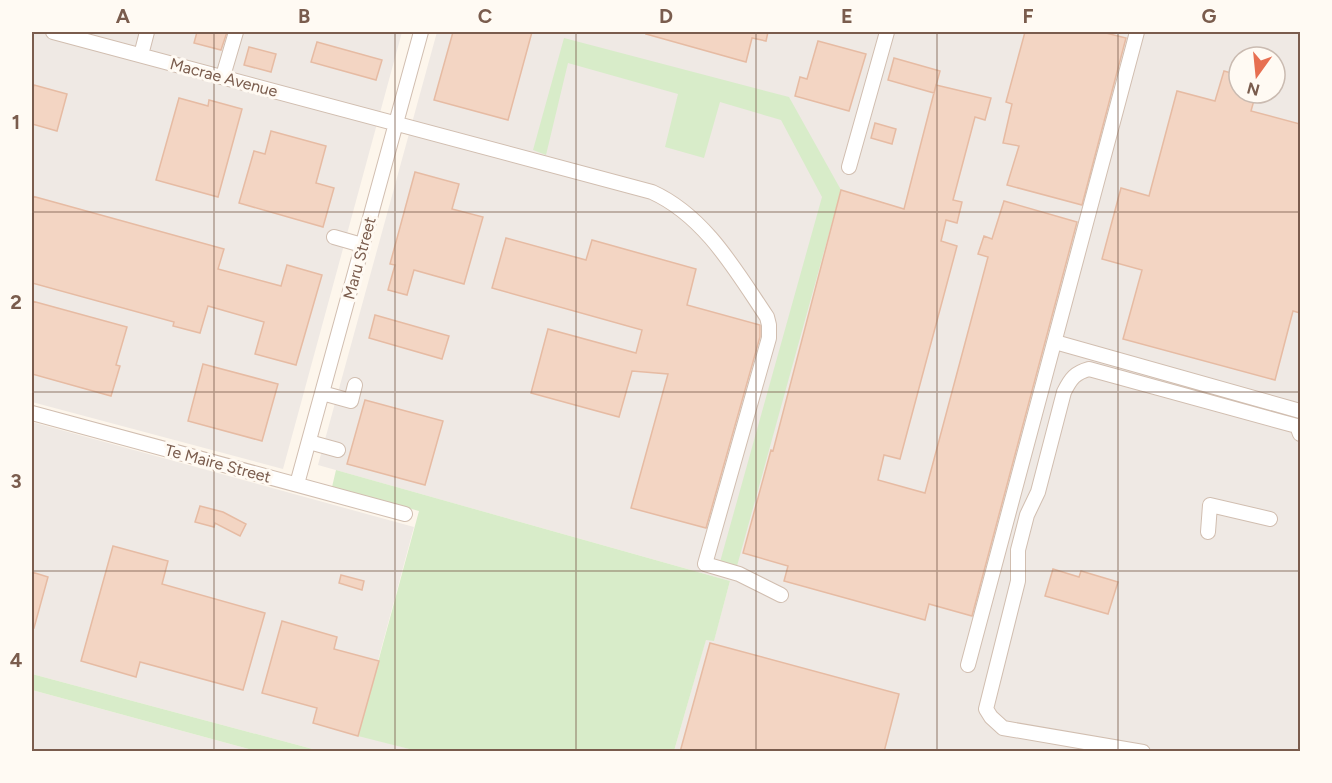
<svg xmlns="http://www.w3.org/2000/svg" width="1332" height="783" font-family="Figtree,sans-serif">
	<rect width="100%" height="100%" fill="#fdf6ec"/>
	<path fill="#efe9e4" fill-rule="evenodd" d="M32 32H402L283 469 32 402Z
		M437 32H1300V751H674L706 639 714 640 730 581 318 465ZM1239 57H1275V93H1239Z
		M32 422 414 527 358 735 417 751H320L32 674Z
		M32 690 256 751H32Z"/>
	<path fill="#d8ecc9" d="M564 38 789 97 841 190 737 566 720 562 822 197 781 120 720 102 704 158 665 147 678 94 568 63 546 155 533 150Z
		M336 470 730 581 714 641 706 640 674 751H417L358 736 419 511 332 487Z
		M32 674 320 751H256L32 690Z"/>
	<path fill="#f3d5c3" stroke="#e6bba3" stroke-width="1.5" d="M197 32H227L221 50 194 43Z
		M453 32H532L508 120 434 100Z
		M647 32H768L766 41 752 38 746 62 646 34Z
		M1025 32H1102L1126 38 1082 205 1007 185 1019 146 1003 143 1012 104 1006 102Z
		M818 41 866 54 849 111 795 96 800 77 807 79Z
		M317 42 382 60 376 80 311 62Z
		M249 47 276 54 271 72 244 65Z
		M894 58 940 71 934 93 888 80Z
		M1224 71 1239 75V93H1256L1251 111 1300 124V313L1293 311 1275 380 1123 339 1142 270 1102 259 1121 188 1149 196 1177 91 1215 101Z
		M34 85 67 94 57 131 32 124V92Z
		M936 85 991 98 985 120 975 117 953 200 962 202 957 223 946 220 941 241 957 246 900 459 884 455 878 480 925 493 988 257 978 254 984 236 992 239 1004 201 1077 222 972 616 929 604 925 620 784 581 788 566 743 553 771 450 773 451 841 190 904 209Z
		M179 98 208 106 209 100 242 109 218 197 156 180Z
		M875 123 896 129 892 144 871 138Z
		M271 131 326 146 316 183 334 188 323 227 239 203 254 151 265 154Z
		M415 172 459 184 452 209 483 217 464 284 414 270 407 295 388 290 395 265 390 264Z
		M32 196 224 249 218 269 281 286 287 265 322 275 296 365 255 354 264 322 208 306 200 333 173 326 174 322 32 283Z
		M506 238 586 260 592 240 696 269 687 305 760 325V337L706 528 631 508 668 374 632 371 619 417 531 393 548 329 636 353 642 330 492 288Z
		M32 301 127 327 116 365 120 366 111 396 32 374Z
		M375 315 449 336 442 359 369 338Z
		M203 364 278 384 262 441 188 421Z
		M365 400 443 421 425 485 347 464Z
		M200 506 223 512 246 524 240 536 215 523 214 527 195 522Z
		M113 546 168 561 162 584 265 613 243 690 140 662 136 677 81 661Z
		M1053 569 1079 577 1081 571 1118 582 1108 614 1045 596Z
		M32 572 48 577 34 628 32 627Z
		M341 575 364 581 362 590 339 583Z
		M282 621 337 637 334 649 379 661 358 736 313 723 317 708 262 693Z
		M710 643 899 694 884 752H680Z"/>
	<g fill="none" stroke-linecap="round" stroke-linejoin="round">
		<defs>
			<path id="minor" d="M53 32 652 192C705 216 736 271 767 317L769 325V338L705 564 739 574 781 595
				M141 55 147 32
				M223 76 236 32
				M849 167 887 32
				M334 237 362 245
				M1055 342 1300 411
				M322 393 351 401 355 385
				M32 413 405 514
				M309 442 338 450
				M297 484 421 32
				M1208 532 1210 505 1270 519
				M968 665 1137 32
				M1143 752 1003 728 991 717 986 709 1018 581V550L1027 515 1038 492 1064 392C1071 378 1075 373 1089 369L1282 422 1297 426 1300 434"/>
		</defs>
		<use href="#minor" stroke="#d1beb0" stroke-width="16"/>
		<use href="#minor" stroke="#fff" stroke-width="14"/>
	</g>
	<path fill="none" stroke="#7a5c4d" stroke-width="1.5" stroke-opacity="0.55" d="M214 32V752M395 32V752M576 32V752M756 32V752M937 32V752M1118 32V752M32 212H1300M32 392H1300M32 571H1300"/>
	<g text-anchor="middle" stroke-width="6" stroke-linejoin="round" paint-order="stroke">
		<g font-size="16" fill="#7a5c4d" stroke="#fffaf3">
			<text transform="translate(224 77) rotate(15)" y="6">Macrae Avenue</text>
			<text transform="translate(359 258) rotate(-75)" y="6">Maru Street</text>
			<text transform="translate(218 463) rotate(15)" y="6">Te Maire Street</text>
		</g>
	</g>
	<rect width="1332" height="783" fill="none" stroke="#fffaf3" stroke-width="66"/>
	<g transform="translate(1257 75) rotate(195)"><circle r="28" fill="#fffaf3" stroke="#cabbb1" stroke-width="1.5"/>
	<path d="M0-4.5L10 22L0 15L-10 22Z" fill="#e76f51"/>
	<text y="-9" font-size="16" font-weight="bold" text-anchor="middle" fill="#7a5c4d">N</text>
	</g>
	<rect x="33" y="33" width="1266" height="717" fill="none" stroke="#7a5c4d" stroke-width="2"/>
	<g font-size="20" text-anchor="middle" font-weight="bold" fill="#7a5c4d">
		<text x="123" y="23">A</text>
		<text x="304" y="23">B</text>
		<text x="485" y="23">C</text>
		<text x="666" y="23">D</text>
		<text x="847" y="23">E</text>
		<text x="1028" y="23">F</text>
		<text x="1209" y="23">G</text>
		<text x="16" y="129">1</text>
		<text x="16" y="309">2</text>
		<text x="16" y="488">3</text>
		<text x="16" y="667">4</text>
	</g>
</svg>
